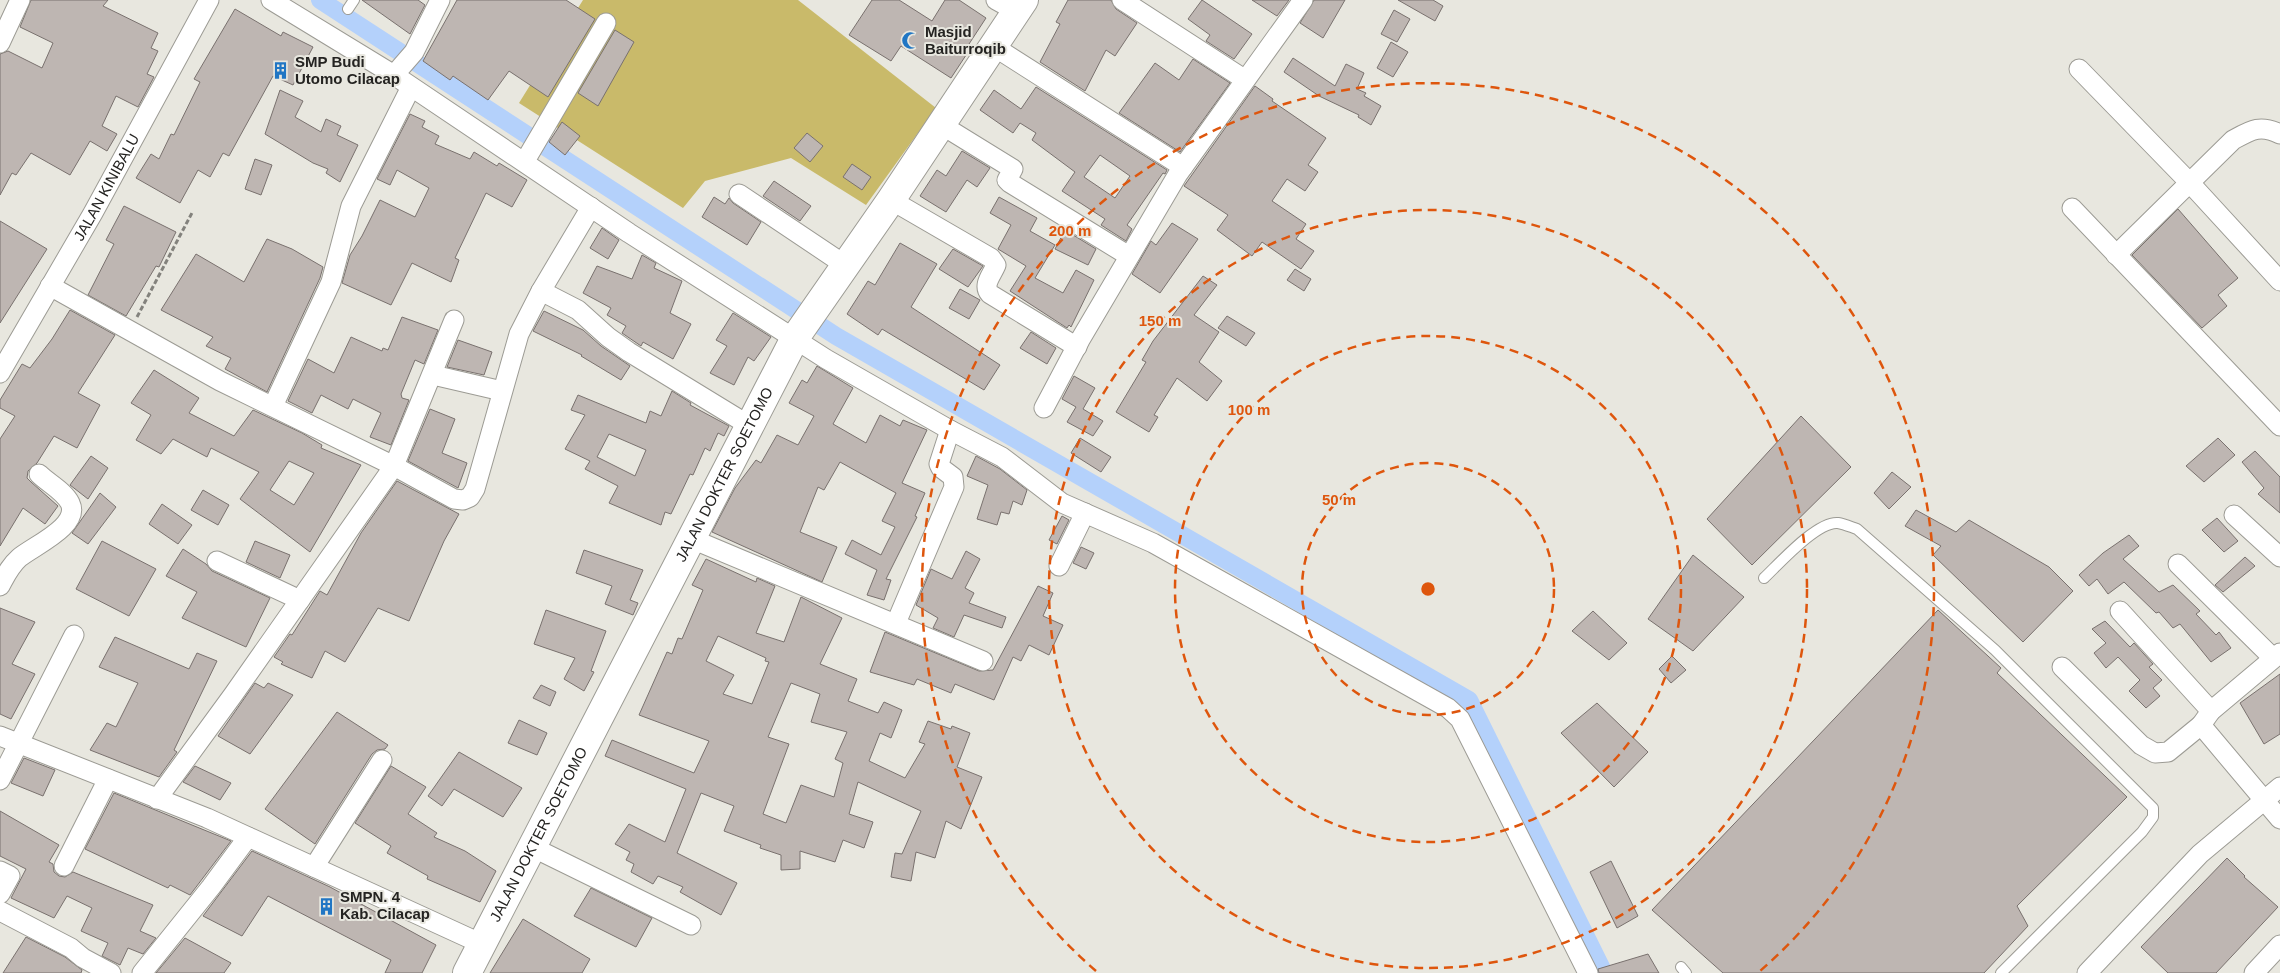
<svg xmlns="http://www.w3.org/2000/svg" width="2280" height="973" font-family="Helvetica,sans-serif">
	<rect width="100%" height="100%" fill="#e8e7df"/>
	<path fill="#c9ba6a" d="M583 0H798L936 108 866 205 791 158 705 181 683 208 519 103Z"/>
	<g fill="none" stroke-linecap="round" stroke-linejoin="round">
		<path stroke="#b4d1fb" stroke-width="18" d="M320 0 836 336 1469 700 1604 973"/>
	</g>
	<path fill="#beb6b2" stroke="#79716e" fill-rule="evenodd" d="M31 0H108L103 6 158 33 151 48 158 51 147 74 154 77 138 107 116 96 102 126 117 134 107 151 90 141 70 175 31 153 16 175 12 173 0 195V54L8 51 42 68 53 43 20 27Z
		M362 0H418L425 5 410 34Z
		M457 0H566L595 19 548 97 509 71 488 100 453 76 450 80 423 61Z
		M872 0H899L932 21 945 0H959L986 18 969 44 972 46 951 78 901 46 891 61 849 35Z
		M1068 0H1111L1116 9 1137 23 1115 56 1106 50 1085 91 1040 62 1060 24 1056 22Z
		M1202 0 1252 34 1234 59 1206 41 1210 35 1188 19Z
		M1252 0H1289L1277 16Z
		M1314 0H1345L1323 38 1300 23Z
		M1398 0H1433L1443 6 1435 21Z
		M235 9 281 36 283 32 313 47 293 85 273 76 229 156 223 153 210 177 198 170 180 203 136 178 151 154 159 159 171 134 174 135 200 82 194 79Z
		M1394 10 1410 19 1397 42 1381 34Z
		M615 30 634 42 598 106 578 93Z
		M1391 42 1408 52 1393 77 1377 68Z
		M1293 58 1335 86 1346 64 1364 73 1357 89 1366 93 1364 96 1381 106 1371 125 1358 117 1359 115 1319 96 1284 72Z
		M1193 59 1230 83 1180 152 1119 113 1155 63 1179 80Z
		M1255 86 1273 99 1272 101 1326 138 1308 165 1318 172 1305 191 1287 179 1272 201 1306 224 1296 239 1314 251 1301 269 1262 242 1252 256 1217 230 1228 215 1184 186Z
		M1036 87 1167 170 1165 174 1163 173 1127 225 1132 229 1126 241 1101 225 1105 219 1062 191 1075 172 1032 140 1036 133 1020 123 1013 133 980 110 994 90 1021 109ZM1100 155 1130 176 1115 198 1084 177Z
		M280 90 303 101 295 117 321 132 326 119 341 126 337 135 358 145 340 182 326 173 328 169 313 163 265 134Z
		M410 114 425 121 422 127 439 136 435 144 470 159 474 152 497 166 499 163 527 180 512 207 486 193 455 258 459 260 451 282 412 263 391 305 342 283 350 255 362 236 380 200 415 217 429 188 397 170 390 185 377 179Z
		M562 122 580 136 565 155 549 142Z
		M807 133 823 146 810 162 794 148Z
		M962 151 990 168 977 187 967 180 946 212 920 196 937 170 946 176Z
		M255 159 272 165 261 195 245 189Z
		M852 164 871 177 862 190 843 177Z
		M774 181 811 206 800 221 763 196Z
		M714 197 725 204 729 198 733 203 761 222 747 245 702 217Z
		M999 197 1037 218 1030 231 1055 245 1035 278 1063 293 1076 270 1094 280 1071 327 1069 325 1067 328 1010 291 1026 266 998 249 1011 225 990 213Z
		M124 206 176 232 159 267 156 266 126 316 88 295 114 244 106 240Z
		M2178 209 2238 278 2218 295 2227 306 2202 328 2132 255Z
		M0 221 47 249 0 323Z
		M1172 223 1198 239 1160 293 1132 274 1151 241 1156 245Z
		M602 228 619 240 608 259 590 248Z
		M1065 230 1096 249 1088 265 1055 249Z
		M267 239 292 249 323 267 320 278 267 392 225 369 231 358 206 346 213 337 161 310 196 254 244 282Z
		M900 243 937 264 911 307 1000 365 984 390 882 329 878 335 847 314 868 281 875 285Z
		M953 249 983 266 968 287 939 269Z
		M642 255 656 263 654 268 682 281 670 313 691 324 673 359 643 342 641 346 622 333 626 326 607 315 611 308 583 293 597 266 632 279Z
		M1295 269 1311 279 1304 291 1287 280Z
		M1203 276 1217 285 1194 315 1219 332 1199 362 1222 381 1207 401 1177 378 1154 415 1158 417 1149 432 1116 412 1146 362 1142 360 1153 341Z
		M960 289 980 300 969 319 949 308Z
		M70 310 115 335 78 393 100 405 77 448 54 436 37 463 28 471 27 478 31 482 58 506 45 524 23 508 0 546V439L15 416 0 408V400L22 364 30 368 52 339Z
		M544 311 583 330 601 346 630 366 621 380 581 356 582 355 533 331Z
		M733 313 771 337 754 361 748 357 734 385 710 373 727 346 716 340Z
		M1227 316 1255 333 1246 346 1218 328Z
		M402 317 438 330 424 364 415 360 401 394 402 398 409 400 391 445 370 437 381 413 353 399 348 409 321 395 312 413 288 401 308 359 334 373 351 337 382 351 383 348 388 350Z
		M1031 332 1056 348 1047 364 1020 348Z
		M458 340 492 352 484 375 447 367Z
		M817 366 853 388 833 424 866 443 880 415 900 426 903 420 927 430 902 483 925 493 915 516 917 517 886 579 891 580 884 600 867 595 877 570 845 554 852 540 881 555 895 527 882 521 896 493 840 462 824 490 818 487 800 532 837 547 822 582 712 532 735 488 756 460 761 463 777 435 798 445 814 416 789 403 802 380 807 383Z
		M154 370 199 398 189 413 234 436 253 410 302 433 322 445 321 448 361 465 310 552 240 499 259 472 211 448 207 457 173 439 161 454 136 440 151 415 131 403ZM289 461 314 473 294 505 270 490Z
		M1074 376 1095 388 1083 409 1103 421 1093 436 1067 422 1076 407 1062 399Z
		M672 391 691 403 690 405 729 426 724 436 718 433 710 451 705 448 693 475 690 474 671 514 665 512 661 525 609 503 618 486 585 469 590 461 565 449 585 415 571 410 578 395 646 423 650 411 661 416ZM609 434 646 450 635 476 597 457Z
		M430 409 455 419 442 453 467 463 458 488 408 461Z
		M1801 416 1851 467 1752 565 1707 519Z
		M1080 438 1111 457 1101 472 1071 453Z
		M2218 438 2235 455 2204 482 2186 466Z
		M2255 451 2280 477V513L2258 494 2264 488 2242 462Z
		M91 456 108 468 88 499 70 485Z
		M976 456 1000 469 1027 490 1022 505 1013 501 1009 514 1001 512 997 525 977 519 988 485 967 476Z
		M1892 472 1911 487 1889 509 1874 493Z
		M397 481 459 514 444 541 409 621 378 608 345 662 325 651 312 678 281 664 283 662 274 657 290 634 292 635 320 591 327 595 361 533Z
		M203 490 229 505 218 525 191 510Z
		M100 493 116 507 88 544 72 533Z
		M162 504 192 525 178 544 149 524Z
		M1916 510 1956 532 1969 520 2049 567 2073 591 2023 642 1933 555 1941 546 1905 526Z
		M1062 516 1069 520 1057 544 1049 540Z
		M2217 518 2238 541 2224 552 2202 530Z
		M2129 535 2139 546 2123 559 2159 592 2173 585 2200 611 2196 614 2216 635 2219 632 2231 648 2211 662 2180 624 2173 628 2159 612 2156 613 2124 582 2108 594 2097 579 2089 586 2079 575 2103 553Z
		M102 541 156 569 129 616 76 589Z
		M255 541 290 555 280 578 246 562Z
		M1081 547 1094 553 1086 569 1073 563Z
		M183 549 206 564 212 571 270 598 246 647 182 618 197 592 166 576Z
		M584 550 643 570 630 600 638 603 633 615 605 604 612 586 576 573Z
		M966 551 980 559 965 588 974 593 969 603 1006 617 1002 628 964 615 954 637 933 628 938 618 916 605 931 569 952 579Z
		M1693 555 1744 597 1693 651 1648 619Z
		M2245 557 2255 566 2223 592 2215 585Z
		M706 559 756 582 757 578 775 586 756 633 784 642 801 597 842 618 820 664 857 679 848 701 878 713 884 702 902 710 891 738 880 733 869 761 905 778 925 744 919 742 928 721 951 729 952 726 970 733 957 767 982 777 961 829 946 821 935 858 916 852 911 881 891 877 895 853 902 854 921 811 858 782 849 814 873 822 864 848 843 840 835 862 800 851V869L781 870V855L760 848 761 845 724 831 734 806 701 793 677 853 737 883 721 915 680 892 683 887 658 876 653 884 631 872 634 864 626 860 630 852 615 844 629 824 665 842 686 789 605 756 612 740 694 773 709 741 639 715 667 652 672 654 678 638 682 639 703 590 692 585ZM718 636 766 658 765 661 769 662 752 704 723 694 734 675 706 661ZM791 683 820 694 811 722 847 732 835 759 843 763 834 797 801 785 786 823 763 814 789 744 768 737Z
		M1038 586 1053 593 1043 616 1063 625 1049 655 1029 645 1021 661 1013 657 994 700 955 684 951 693 917 679 914 685 870 672 885 632 979 671 993 670Z
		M0 608 35 622 12 664 35 674 11 719 0 714Z
		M546 610 606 631 591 671 594 672 584 691 564 679 575 658 534 644Z
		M1938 610 2001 668 1997 673 2127 797 2017 906 2028 926 1984 973H1723L1652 910Z
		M1593 611 1627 643 1609 660 1572 631Z
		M2105 621 2130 647 2134 643 2153 664 2149 667 2162 680 2153 688 2160 696 2146 708 2129 691 2140 680 2118 657 2106 668 2094 653 2106 643 2092 629Z
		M115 637 189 669 197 653 217 661 174 750 177 752 159 777 90 750 107 723 116 727 138 683 99 667Z
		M1672 656 1686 670 1671 683 1659 669Z
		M2280 674V734L2264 744 2240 703Z
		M255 683 264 688 268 683 293 695 250 754 218 736Z
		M541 685 556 692 550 706 533 698Z
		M1597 703 1648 752 1614 787 1561 733Z
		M337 712 388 745 385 749 377 750 372 754 315 844 265 809Z
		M519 720 547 733 537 755 508 743Z
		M459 752 522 788 503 817 454 789 442 806 428 796Z
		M24 758 55 770 43 796 11 783Z
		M195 766 231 783 220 800 183 782Z
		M391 766 426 787 408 814 437 833 434 837 465 851 496 871 480 902 427 879 428 876 387 853 391 846 355 823Z
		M114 793 231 841 190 895 170 885 168 888 85 849Z
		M0 811 59 845 49 862 53 864 54 872 59 876 65 877 73 872 153 905 140 931 156 938 143 954 128 948 120 965 102 956 108 943 81 931 92 908 67 896 54 918 11 898 26 869 0 856Z
		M252 851 330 887 436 945 422 973H385L391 960 268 896 242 936 203 916Z
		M2227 858 2245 876 2244 877 2278 907 2216 973H2168L2141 947Z
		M1611 861 1638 916 1617 928 1590 872Z
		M591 888 652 918 636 947 574 916Z
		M523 919 590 959 582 973H490Z
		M26 937 65 957 82 970 81 973H3Z
		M185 938 231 963 224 973H156Z
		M1648 954 1659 973H1599L1598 969Z"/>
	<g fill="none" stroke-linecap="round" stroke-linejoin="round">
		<defs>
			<path id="lane" d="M348 9 354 0
				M1764 578C1779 564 1817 521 1838 523 1844 524 1851 527 1857 529L1995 650 2153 808V817L2142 832 2001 973
				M1681 967 1686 973"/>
			<g id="street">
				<path d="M271 0 394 75 629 233 826 359 950 430 1002 457 1062 503 1153 543 1448 708 1460 719 1588 973"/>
				<path d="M996 0 1016 11"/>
				<path d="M1122 0 1244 79"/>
				<path d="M0 43 20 0"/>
				<path d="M993 46 1183 167"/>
				<path d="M2079 69 2190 183 2280 281"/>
				<path d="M394 75 414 52 440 0"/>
				<path d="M940 124 1013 169 1007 180 1010 183 1129 256"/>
				<path d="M525 161 606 23"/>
				<path d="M739 194 845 265"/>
				<path d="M891 200 991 258 996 265C992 275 982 285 990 294L1077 347"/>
				<path d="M2072 208 2280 426"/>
				<path d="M2116 255 2233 140C2251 130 2260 124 2280 134"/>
				<path d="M50 286 220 381 394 466 454 499 463 500 470 497 475 489 519 334 541 291 591 207"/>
				<path d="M541 291 578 310 608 337 629 352 750 426"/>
				<path id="s1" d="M0 373 93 213 209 0"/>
				<path d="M433 375 502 391"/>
				<path d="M273 406 331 282 351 206 411 87"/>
				<path d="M1044 408 1080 340 1178 174 1303 0"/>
				<path d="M2234 515 2280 557"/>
				<path d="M692 539 983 661"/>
				<path d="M217 561 300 600"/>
				<path d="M2178 564 2273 658"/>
				<path d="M1059 566 1085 513"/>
				<path d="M0 586C6 575 10 566 19 558 33 546 81 526 70 503 64 491 48 483 39 474"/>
				<path d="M2120 611 2211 711"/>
				<path d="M896 623 954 487 953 477 941 468 939 464 950 430"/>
				<path d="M2280 653 2211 711 2201 725 2280 819"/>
				<path d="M2062 667 2141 745 2155 753 2168 752 2201 725"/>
				<path d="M0 736 207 818 482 944"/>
				<path d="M0 780 74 635"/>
				<path d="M157 799 233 695 394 466 454 320"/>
				<path d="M532 847 691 925"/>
				<path d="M64 866 108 779"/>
				<path d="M314 867 382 760"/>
				<path d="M0 871 10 876 0 894"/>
				<path d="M0 911 71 948 83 958 111 973"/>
				<path d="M142 973 211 887 248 837"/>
				<path d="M2087 973 2200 854 2280 787"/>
				<path d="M2254 973 2280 945"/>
			</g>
			<g id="secondary">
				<path id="s2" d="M467 973 795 338 891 200 1024 0"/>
			</g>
		</defs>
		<use href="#lane" stroke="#9c9b94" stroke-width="12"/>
		<use href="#street" stroke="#9c9b94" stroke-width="21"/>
		<use href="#secondary" stroke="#9c9b94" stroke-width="30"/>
		<path stroke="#83827d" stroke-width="3" stroke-dasharray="5 2.5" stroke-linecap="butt" d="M137 317 193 211"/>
		<use href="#lane" stroke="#fff" stroke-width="10"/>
		<use href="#street" stroke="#fff" stroke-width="19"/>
		<use href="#secondary" stroke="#fff" stroke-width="28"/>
	</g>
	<g fill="none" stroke="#de560d" stroke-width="2.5" stroke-dasharray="9 6">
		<circle cx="1428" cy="589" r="126"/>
		<circle cx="1428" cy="589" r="253"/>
		<circle cx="1428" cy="589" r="379"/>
		<path d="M1096 971A506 506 0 1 1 1760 971"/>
	</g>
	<defs>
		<symbol id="mosque-bare" viewBox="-9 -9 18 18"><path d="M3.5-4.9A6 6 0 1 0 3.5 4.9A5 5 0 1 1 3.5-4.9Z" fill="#2076c4" stroke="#e8e7df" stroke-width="2.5" paint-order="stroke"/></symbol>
		<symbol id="building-bare" viewBox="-9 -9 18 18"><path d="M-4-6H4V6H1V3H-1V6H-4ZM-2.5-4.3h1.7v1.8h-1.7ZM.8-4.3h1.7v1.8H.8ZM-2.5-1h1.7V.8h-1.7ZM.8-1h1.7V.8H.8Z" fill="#2076c4" stroke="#e8e7df" stroke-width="2.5" paint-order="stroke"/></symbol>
	</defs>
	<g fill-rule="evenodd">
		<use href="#mosque-bare" x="898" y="28" width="25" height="25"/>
		<use href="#building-bare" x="268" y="58" width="25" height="25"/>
		<use href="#building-bare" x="314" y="894" width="25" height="25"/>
	</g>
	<g text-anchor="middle" stroke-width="4" stroke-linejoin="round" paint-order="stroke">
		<g font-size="15" font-weight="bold" fill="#242321" stroke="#e8e7df" text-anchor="start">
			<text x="925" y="37">Masjid<tspan x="925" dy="17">Baiturroqib</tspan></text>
			<text x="295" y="67">SMP Budi<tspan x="295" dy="17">Utomo Cilacap</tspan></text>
			<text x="340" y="902">SMPN. 4<tspan x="340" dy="17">Kab. Cilacap</tspan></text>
		</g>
		<g font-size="15" fill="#242321" stroke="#e8e7df">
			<text dy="5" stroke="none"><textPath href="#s1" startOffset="214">JALAN KINIBALU</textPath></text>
			<text dy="5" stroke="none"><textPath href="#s2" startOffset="561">JALAN DOKTER SOETOMO</textPath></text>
			<text dy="5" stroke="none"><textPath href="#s2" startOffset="156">JALAN DOKTER SOETOMO</textPath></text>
		</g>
	</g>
	<circle cx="1428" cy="589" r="8" fill="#de560d" stroke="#e8e7df" stroke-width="2.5"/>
	<g font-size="15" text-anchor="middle" font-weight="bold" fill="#de560d" stroke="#e8e7df" stroke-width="4" stroke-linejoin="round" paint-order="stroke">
		<text x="1070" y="236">200 m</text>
		<text x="1160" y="326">150 m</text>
		<text x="1249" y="415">100 m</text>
		<text x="1339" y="505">50 m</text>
	</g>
</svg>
